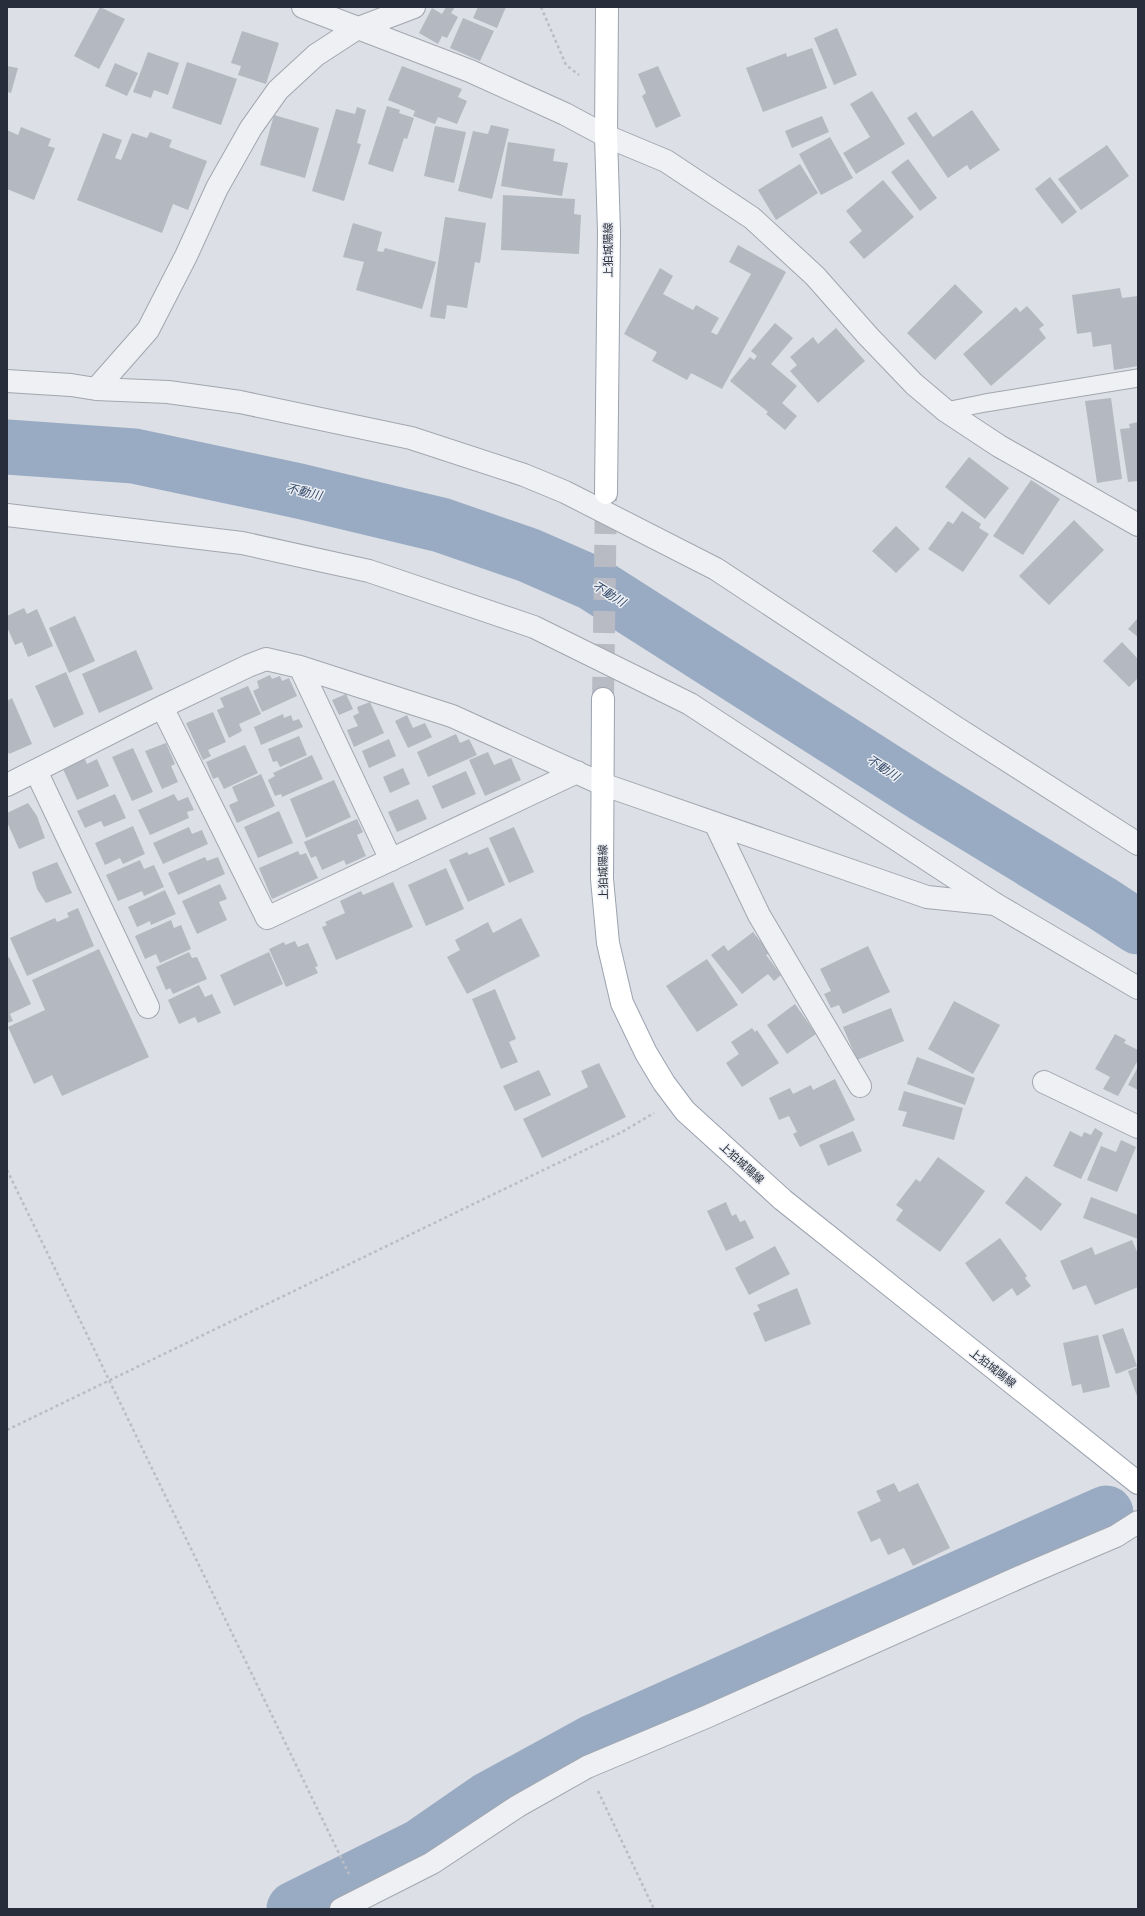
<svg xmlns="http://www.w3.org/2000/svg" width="1145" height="1916" font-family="'PT Sans','Noto Sans JP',sans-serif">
	<rect width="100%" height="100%" fill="#dcdfe5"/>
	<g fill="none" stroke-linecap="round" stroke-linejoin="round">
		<path stroke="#99abc3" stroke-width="55" d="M7 447 134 456 299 491 441 525 528 555 592 583 926 796 1103 904 1138 927
			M294 1909 419 1847 487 1800 595 1741 1106 1513"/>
	</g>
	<path fill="#b4b8c1" d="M100 7 125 19 99 69 74 56Z
		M446 7H455L451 13 458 17 447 38 442 36 438 44 419 33 432 8 442 14Z
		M478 7H506L497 28 473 18Z
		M463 18 494 31 480 61 450 48Z
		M837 28 857 75 834 85 814 38Z
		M242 31 279 43 266 84 238 75 241 66 231 63Z
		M812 48 827 88 763 112 746 68 786 53 787 57Z
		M148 52 179 63 168 95 154 90 151 98 133 92Z
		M187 62 237 79 221 125 172 108Z
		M115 63 138 73 127 96 105 86Z
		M7 66 18 68 11 93 7 92Z
		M402 66 462 89 458 97 467 101 457 124 438 117 435 124 413 116 415 111 388 100Z
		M658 66 681 116 656 128 642 96 646 93 638 74Z
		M872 91 905 144 856 174 843 153 870 137 850 104Z
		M387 106 400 110 399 113 414 118 407 139 404 138 393 172 368 164Z
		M357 107 366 110 357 143 361 144 344 201 312 191 336 109 355 114Z
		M972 110 1000 150 970 170 967 165 948 178 907 118 916 112 933 137Z
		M274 115 319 128 305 178 260 165Z
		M822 116 829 132 792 148 785 131Z
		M491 125 509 129 492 199 458 191 473 131 488 134Z
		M435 126 466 132 454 183 424 176Z
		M21 127 51 139 48 146 55 148 34 200 7 189V130L18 135Z
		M150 132 172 140 169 147 207 161 188 210 173 204 162 233 77 200 103 133 122 140 115 158 121 160 132 133 147 138Z
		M830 137 853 178 821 195 799 154Z
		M508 142 555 149 553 161 568 163 562 196 501 186Z
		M1107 145 1129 176 1081 210 1058 179Z
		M908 159 937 198 920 211 891 172Z
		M800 164 818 193 776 220 758 190Z
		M1050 177 1077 212 1062 224 1035 189Z
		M883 180 914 217 864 259 849 242 862 231 846 211Z
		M503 195 575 199 574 214 581 215 579 254 501 250Z
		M445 217 486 223 480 263 475 262 467 308 447 305 445 319 430 317Z
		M353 223 382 232 377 251 383 252 385 248 436 262 422 309 356 290 364 262 343 257Z
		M738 245 786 272 722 389 691 373 687 380 652 361 657 352 624 334 660 268 673 276 663 294 693 310 696 305 719 318 711 332 717 335 751 274 729 262Z
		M955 284 983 312 935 360 907 333Z
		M1120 288 1122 298 1138 296V366L1114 370 1111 344 1093 347 1091 332 1077 334 1072 295Z
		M1027 306 1044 325 1039 329 1046 338 991 386 963 354 1016 307 1020 312Z
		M775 323 793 338 771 364 797 386 782 403 797 416 785 430 766 414 768 412 730 381 750 357 754 360 757 356 751 351Z
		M836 328 865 361 818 403 790 371 797 365 790 357 813 337 818 344Z
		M1111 398 1122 479 1097 483 1085 401Z
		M1138 422V481L1128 482 1120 429 1130 428 1129 424Z
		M969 457 1009 488 985 519 945 487Z
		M1031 480 1060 499 1023 555 993 536Z
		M962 511 981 524 979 528 989 534 963 572 928 549 948 521 953 524Z
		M1074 520 1104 550 1049 605 1019 576Z
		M896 526 920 549 896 573 872 551Z
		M24 608 27 614 37 609 53 646 28 657 22 642 15 645 7 627V616Z
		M75 616 95 661 69 673 49 628Z
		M1138 618V637L1128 629Z
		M1122 642 1138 659V678L1129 687 1103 661Z
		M136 650 153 689 99 713 82 674Z
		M66 672 84 714 54 728 35 686Z
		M270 675 272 679 280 676 282 681 289 678 297 696 262 712 253 691 259 688 257 681Z
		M248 686 261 714 239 724 242 731 229 738 217 710 224 707 220 698Z
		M346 694 353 709 339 715 332 700Z
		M12 698 32 744 9 754 7 750V701Z
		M370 702 384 733 354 747 347 730 358 726 353 716 359 713 357 707Z
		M213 712 226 742 208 750 211 756 203 760 186 723Z
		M283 714 284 718 291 715 293 721 299 719 303 727 261 745 254 727Z
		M407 715 413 728 425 723 432 737 408 748 395 721Z
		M456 734 460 743 469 739 477 755 428 777 417 752Z
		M299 736 307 755 280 767 277 761 273 762 268 749Z
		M389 739 396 756 369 768 362 751Z
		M166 743 175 764 171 766 178 782 162 789 145 751Z
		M245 745 258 773 224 789 218 777 213 779 206 762Z
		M133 748 153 792 132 801 112 757Z
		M488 752 494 765 511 758 521 780 485 796 469 760Z
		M312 755 323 779 282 797 281 794 275 796 268 780 275 776 273 773Z
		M85 759 87 764 97 759 109 786 77 800 63 769Z
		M403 768 410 784 390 793 383 777Z
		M466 771 476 794 442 809 432 786Z
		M261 774 275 806 237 823 229 805 238 801 232 787Z
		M334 780 351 817 306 838 290 799Z
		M115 794 126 818 104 827 101 821 85 828 77 811Z
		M174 794 178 801 188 797 194 810 187 812 189 818 150 835 138 810Z
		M418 799 427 819 397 832 388 812Z
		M28 803 37 816 45 838 19 849 7 822V813Z
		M279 811 293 843 258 858 244 827Z
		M357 819 363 832 357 835 366 856 346 865 344 860 322 870 316 856 311 858 304 842Z
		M133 826 145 854 123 864 120 858 105 865 95 843Z
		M189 827 192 834 202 830 208 844 163 864 153 843Z
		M514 827 534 872 509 883 489 838Z
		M488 847 505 885 468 902 449 860 467 852 469 855Z
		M298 851 300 855 306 853 318 878 272 899 259 868Z
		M205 857 207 861 218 857 225 874 178 895 168 873Z
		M140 860 144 869 154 865 164 887 144 896 142 891 118 901 106 875Z
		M57 862 72 893 46 903 37 889 32 872Z
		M446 868 464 909 426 926 408 885Z
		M393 882 413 927 336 960 322 927 327 925 325 922 345 913 340 901 361 891 363 895Z
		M220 884 227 899 219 902 227 920 197 934 182 901Z
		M165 890 176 914 151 925 150 921 137 927 128 907Z
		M78 908 94 946 27 976 10 938 55 918 57 922 69 917 67 913Z
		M521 918 540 956 467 994 447 957 460 950 455 940 488 922 493 933Z
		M171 920 174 928 181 925 191 949 160 963 156 954 145 959 135 936Z
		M753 932 770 953 766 955 781 975 774 981 768 974 742 994 711 955 724 945 728 951Z
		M295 941 298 947 308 943 318 966 315 967 318 973 286 987 269 949 284 942 285 945Z
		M868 946 890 992 843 1014 839 1005 831 1008 824 994 831 991 820 969Z
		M99 949 149 1057 62 1096 52 1075 34 1084 8 1027 45 1010 32 980Z
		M189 952 192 958 197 957 207 979 173 994 170 988 166 990 156 967Z
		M269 952 283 984 234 1006 220 975Z
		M9 957 31 1004 10 1014 13 1021 7 1023V958Z
		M707 959 738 1005 697 1032 666 986Z
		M199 985 205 997 212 994 221 1013 198 1023 195 1017 179 1024 168 1000Z
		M495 989 516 1039 509 1042 518 1062 501 1069 472 999Z
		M954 1001 1000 1025 973 1074 928 1049Z
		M795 1004 816 1034 787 1054 767 1025Z
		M891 1008 904 1041 857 1060 843 1027Z
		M752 1028 755 1032 757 1030 779 1063 742 1087 726 1063 739 1054 731 1042Z
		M1115 1034 1126 1040 1124 1043 1138 1050V1060L1118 1096 1103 1089 1110 1077 1095 1069Z
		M917 1057 975 1078 965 1105 907 1084Z
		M599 1063 626 1117 542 1158 523 1119 588 1087 581 1071Z
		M1138 1067V1090L1128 1085Z
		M539 1070 551 1095 515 1111 503 1086Z
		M835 1079 855 1120 800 1147 793 1134 797 1132 789 1116 779 1120 769 1098 790 1088 793 1094 811 1085 813 1090Z
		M904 1091 963 1108 954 1140 902 1126 907 1112 898 1110Z
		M1095 1128 1103 1133 1081 1179 1053 1166 1070 1131 1082 1137 1084 1132 1091 1135Z
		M853 1131 862 1151 828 1166 819 1145Z
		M1121 1140 1136 1147 1117 1192 1087 1180 1101 1146 1116 1152Z
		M938 1157 985 1191 940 1252 896 1220 903 1210 896 1205 916 1179 920 1182Z
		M1026 1176 1062 1204 1041 1231 1005 1203Z
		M1091 1197 1138 1215V1239L1083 1218Z
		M726 1202 732 1216 736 1214 740 1222 745 1220 754 1238 726 1251 707 1211Z
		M1000 1238 1027 1276 1025 1278 1031 1286 1017 1296 1012 1288 993 1302 965 1263Z
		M1132 1240 1138 1254V1287L1095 1305 1086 1285 1073 1290 1060 1261 1092 1247 1095 1255Z
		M775 1246 790 1274 749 1295 735 1268Z
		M797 1288 811 1324 765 1342 753 1313 760 1310 757 1305Z
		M1123 1328 1137 1366 1116 1374 1102 1335Z
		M1098 1335 1110 1387 1083 1393 1081 1384 1072 1386 1063 1343Z
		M1138 1367V1399L1128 1371Z
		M894 1483 899 1492 918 1483 950 1548 913 1566 904 1548 888 1555 880 1538 871 1542 857 1512 881 1501 876 1491Z"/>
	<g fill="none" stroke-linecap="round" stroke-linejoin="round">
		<path stroke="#b8bbc3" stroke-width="22" stroke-dasharray="22 11" stroke-linecap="butt" d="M603 699 606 496"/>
		<defs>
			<path id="service" d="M946 411 985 403 1138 378"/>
			<path id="minor" d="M303 7 470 71 565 114 606 136 666 161 752 218 815 276 868 336 914 384 946 411 999 446 1138 525
				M7 381 71 385 96 389 168 392 240 402 411 438 524 475 565 492 716 569 955 727 1138 844
				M96 389 148 330 186 256 217 188 251 128 278 90 316 55 356 29 414 7
				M300 667 391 860
				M162 707 267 918 577 772
				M36 771 148 1007
				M7 785 162 707 248 666 266 659 300 667 452 716 602 784 927 897 995 904
				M715 823 759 915 860 1086
				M1044 1082 1138 1127
				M341 1909 432 1863 518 1806 587 1767 706 1717 1029 1573 1116 1536 1138 1522"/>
			<path id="tertiary" d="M7 515 242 543 369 571 534 627 690 704 995 904 1138 988"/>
			<path id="primary" d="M606 493 609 232 606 136 607 7
				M603 699 602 879 608 943 622 1003 646 1053 664 1083 685 1111 783 1200 1138 1483"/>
		</defs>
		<use href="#service" stroke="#a2a6ae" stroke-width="19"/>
		<use href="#minor" stroke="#a2a6ae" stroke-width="24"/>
		<use href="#tertiary" stroke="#a2a6ae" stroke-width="24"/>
		<use href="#primary" stroke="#9ca3b0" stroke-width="24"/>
		<path stroke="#babdc4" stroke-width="2.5" stroke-dasharray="3 3" stroke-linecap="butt" d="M541 7 566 65 579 75
			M7 1170 349 1874
			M7 1430 622 1132 654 1113
			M598 1791 654 1909"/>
		<use href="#service" stroke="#eef0f4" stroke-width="17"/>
		<use href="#minor" stroke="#eef0f4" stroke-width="22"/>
		<use href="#tertiary" stroke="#eef0f4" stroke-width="22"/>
		<use href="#primary" stroke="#fff" stroke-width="22"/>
	</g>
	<g text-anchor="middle" stroke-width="3" stroke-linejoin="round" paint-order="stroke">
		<g font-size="11" fill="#272d3a" stroke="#ebeef3">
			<text transform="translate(608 250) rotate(-90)" y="4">上狛城陽線</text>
			<text transform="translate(603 872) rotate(-91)" y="4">上狛城陽線</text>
			<text transform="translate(742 1163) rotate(42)" y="4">上狛城陽線</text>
			<text transform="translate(993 1368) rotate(38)" y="4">上狛城陽線</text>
		</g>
		<g font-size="12" font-style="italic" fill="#344a6a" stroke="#ebeef3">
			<text transform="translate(304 492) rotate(13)" y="4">不動川</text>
			<text transform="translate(609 594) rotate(32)" y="4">不動川</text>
			<text transform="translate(883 768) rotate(33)" y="4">不動川</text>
		</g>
	</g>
	<rect width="1145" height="1916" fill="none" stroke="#272d3a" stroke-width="16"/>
</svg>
